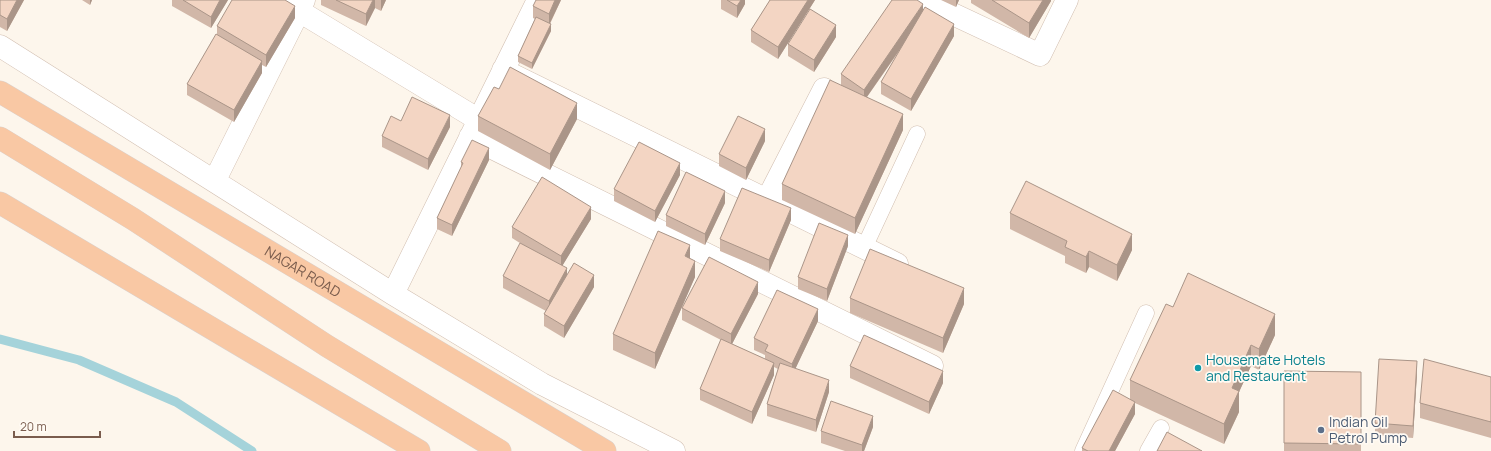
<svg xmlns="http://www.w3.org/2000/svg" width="1491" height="451" font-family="Manrope,sans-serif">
	<rect width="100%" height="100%" fill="#fdf6ec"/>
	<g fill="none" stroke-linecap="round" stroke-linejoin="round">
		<path stroke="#a5d3da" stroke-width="9" d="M0 339 79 360 176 402 252 451"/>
		<defs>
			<path id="service" d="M864 248 917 134
				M1083 451 1146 313
				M1148 451 1161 428"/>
			<path id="minor" d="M304 0 299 11 479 120
				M923 0 1040 55 1067 0
				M0 46 393 294 542 384 674 451
				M503 70 897 264
				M470 137 932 366
				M215 180 299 11 281 0
				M767 200 824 89
				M393 294 538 0"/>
			<g id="trunk">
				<path id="s1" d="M0 92 605 451"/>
				<path d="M0 138 133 219 327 346 500 451"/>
				<path d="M0 203 419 451"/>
			</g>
		</defs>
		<use href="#service" stroke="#d1beb0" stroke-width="17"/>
		<use href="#minor" stroke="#d1beb0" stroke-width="23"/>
		<use href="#trunk" stroke="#dad1cd" stroke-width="23"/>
		<use href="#service" stroke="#fff" stroke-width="16"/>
		<use href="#minor" stroke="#fff" stroke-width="22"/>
		<use href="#trunk" stroke="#f9c8a4" stroke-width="22"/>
	</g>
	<path fill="#d1b7a8" d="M0 0H24L7 31 0 27Z
		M82 0H92L90 5Z
		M172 0H228L211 28 172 6Z
		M321 0H386L381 11 375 8 366 26 321 5Z
		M561 0 550 24 551 31 532 69 518 62V56L535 19 533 18V6Z
		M721 0H745V4L737 18 721 9Z
		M770 0H815L778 59 751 42V30Z
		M941 0H959L956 7Z
		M971 0H1051V1L1029 38 971 3Z
		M923 10 954 36 911 111 881 94V82L902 47 867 97 903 130 855 234 782 200V184L841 85V74Z
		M295 18 266 67 262 65V73L234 122 187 95V84L217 34V26Z
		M836 37 814 72 788 56V44Z
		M499 89 577 119 550 170 478 131V116Z
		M401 121 450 127 428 170 382 147V136Z
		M765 141 746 180 719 166V154Z
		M489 160 452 236 437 229V218L461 168V162Z
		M680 175 655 222 614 201V189Z
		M725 203 705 245 666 226V215Z
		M1010 213 1132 250 1117 281 1089 267 1086 273 1065 263V256L1010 229Z
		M591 219 562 266 567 275 594 287 564 338 544 326V314L546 311 503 288V276L523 245 512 238V227Z
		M791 220 769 272 720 251V239Z
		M848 246 827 301 798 289V277Z
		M690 258 695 277 655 369 613 350V334Z
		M758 294 732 344 765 359V355L754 350V338L818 321 795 369 829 392 816 432 767 416V404L778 369 774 367V375L752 424 700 400V389L721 340 682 320V308Z
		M850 298 964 304 943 353 850 313Z
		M1173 307 1275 335 1259 370 1251 366 1239 392V412L1224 444 1135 403V414L1115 451H1082V448L1130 399V380Z
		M850 366 943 383 929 414 850 378Z
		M1284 371 1361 372V451H1284Z
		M1417 373 1413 438 1375 435V423Z
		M1491 377V438L1420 418V403Z
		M873 427 864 451H845L821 443V431Z"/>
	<path fill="#aa9588" d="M17 0H24L7 31V19Z
		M90 0H92L90 5Z
		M220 0H228L211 28V17Z
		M373 0H375V8L366 26V14Z
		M381 0H386L381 11Z
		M555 0H561L549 25V14Z
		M741 0H745V4L737 18V6Z
		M808 0H815L778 59V47Z
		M956 0H959L956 7Z
		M1043 0H1051V1L1029 38V23Z
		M923 4V16L864 101V90Z
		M295 6V18L266 67V55Z
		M551 24V31L532 69V63Z
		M954 24V36L911 111V99Z
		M836 25V37L814 72V60Z
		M262 61V73L234 122V110Z
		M577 103V119L550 170V154Z
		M903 114V130L855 234V218Z
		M450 115V127L428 170V159Z
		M765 129V141L746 180V168Z
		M489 148V160L452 236V225Z
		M680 163V175L655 222V211Z
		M725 191V203L705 245V234Z
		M591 207V219L561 268V256Z
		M791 208V220L769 272V260Z
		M1132 234V250L1117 281V265Z
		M848 235V246L827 301V289Z
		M690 245V261L685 256Z
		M1089 251V267L1086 273V257Z
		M695 261V277L655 369V353Z
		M567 268V280L549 313V301Z
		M594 275V287L564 338V326Z
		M758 282V294L731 346V334Z
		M964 288V304L943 353V338Z
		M818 309V321L792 376V364Z
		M1275 314V335L1259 370V349Z
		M1251 345V366L1239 392V412L1224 444V424L1232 388Z
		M1417 361V373L1413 438V426Z
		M774 363V375L752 424V412Z
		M943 371V383L929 414V402Z
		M829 380V392L816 432V420Z
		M1135 402V414L1115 451H1109Z
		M873 416V427L864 451H862V445Z"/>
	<path fill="#f3d5c3" stroke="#aa9588" d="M0 0H17L7 19 0 15Z
		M183 0H220L211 17Z
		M232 0H285L295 6 266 55 217 26Z
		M336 0H373L366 14Z
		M536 0H555L549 14 533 6Z
		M727 0H741L737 6Z
		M770 0H808L778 47 751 30Z
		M892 0H917L923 4 864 90 841 74Z
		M992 0H1043L1029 23Z
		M925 7 954 24 911 99 881 82Z
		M810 9 836 25 814 60 788 44Z
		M536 17 551 24 532 63 518 56Z
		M216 34 262 61 234 110 187 84Z
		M510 67 577 103 550 154 478 116 494 87 499 89Z
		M830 80 903 114 855 218 782 184Z
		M412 97 450 115 428 159 382 136 391 116 401 121Z
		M738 116 765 129 746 168 719 154Z
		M472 140 489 148 452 225 437 218 463 163 461 162Z
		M639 142 680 163 655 211 614 189Z
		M686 172 725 191 705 234 666 215Z
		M542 177 591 207 561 256 512 227Z
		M1026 181 1132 234 1117 265 1089 251 1086 257 1065 247 1067 241 1010 213Z
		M742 188 791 208 769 260 720 239Z
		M819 223 848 235 827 289 798 277Z
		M658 231 690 245 685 256 695 261 655 353 613 334Z
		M520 243 567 268 549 301 503 276Z
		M870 249 964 288 943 338 850 298Z
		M709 257 758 282 731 334 682 308Z
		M574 263 594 275 564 326 544 314Z
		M1188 273 1275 314 1259 349 1251 345 1232 388 1239 391 1224 424 1130 380 1166 304 1173 307Z
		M777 290 818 309 792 364 765 351 768 345 754 338Z
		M864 335 943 371 929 402 850 366Z
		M721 339 774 363 752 412 700 389Z
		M1379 359 1417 361 1413 426 1375 423Z
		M1424 359 1491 377V422L1420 403Z
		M780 363 829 380 816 420 767 404Z
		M1284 371 1361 372V444L1284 443Z
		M1113 390 1135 402 1109 451H1088L1082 448Z
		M831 401 873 416 862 445 821 431Z
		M1167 432 1202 451H1157Z"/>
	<circle fill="#0f9aa8" stroke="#fffaf3" stroke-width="1.5" cx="1198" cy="368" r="4"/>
	<circle fill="#5c6f8a" stroke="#fffaf3" stroke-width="1.5" cx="1321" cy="430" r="4"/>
	<g text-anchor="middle" stroke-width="3.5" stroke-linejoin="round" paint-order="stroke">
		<g font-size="14" fill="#7a5c4d" stroke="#fffaf3">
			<text dy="5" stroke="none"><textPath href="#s1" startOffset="352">NAGAR ROAD</textPath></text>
		</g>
		<g font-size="14" fill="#0d838f" stroke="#fffaf3" text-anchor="start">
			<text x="1206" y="365">Housemate Hotels<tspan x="1206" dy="16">and Restaurent</tspan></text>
		</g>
		<g font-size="14" fill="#4e5e75" stroke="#fffaf3" text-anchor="start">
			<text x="1329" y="427">Indian Oil<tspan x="1329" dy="16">Petrol Pump</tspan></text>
		</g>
	</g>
	<path d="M14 431v6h86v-6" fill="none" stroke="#7a5c4d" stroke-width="2"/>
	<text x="20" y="431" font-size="12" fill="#7a5c4d" stroke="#fffaf3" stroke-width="3" paint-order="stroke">20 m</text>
</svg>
